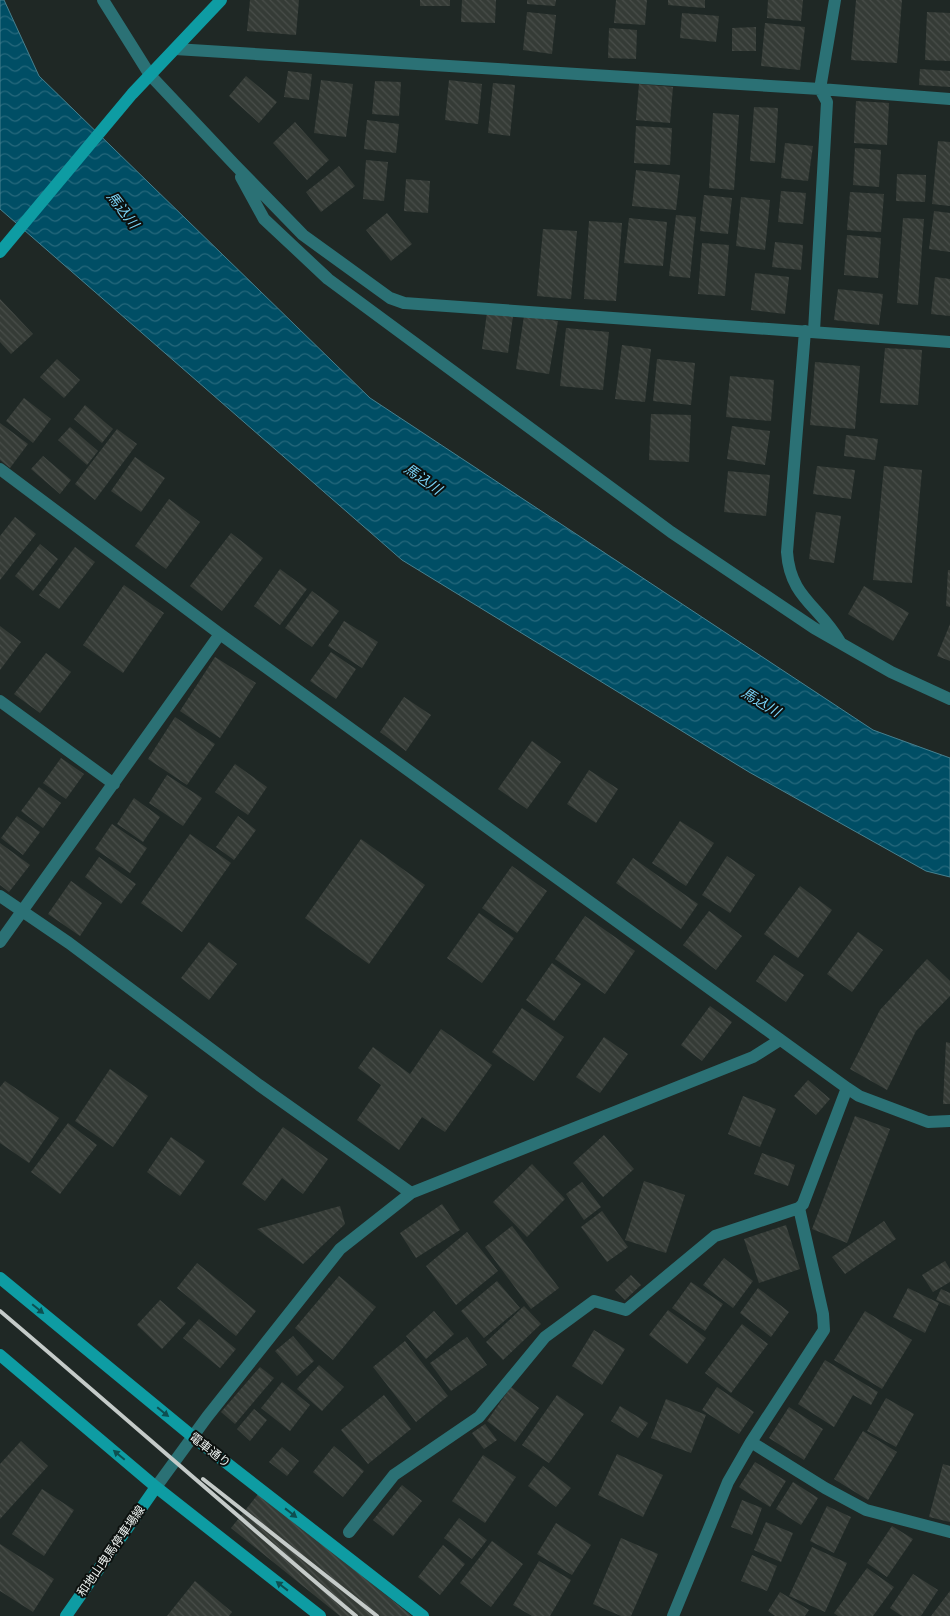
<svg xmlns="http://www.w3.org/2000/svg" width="950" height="1616" font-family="Commissioner,'Noto Sans JP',sans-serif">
	<defs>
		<pattern id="water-waves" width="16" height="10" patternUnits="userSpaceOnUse" patternTransform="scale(1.25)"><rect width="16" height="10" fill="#004e65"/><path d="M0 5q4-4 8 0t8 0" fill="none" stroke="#26687c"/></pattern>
		<pattern id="building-back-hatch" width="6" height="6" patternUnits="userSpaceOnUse" patternTransform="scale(1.25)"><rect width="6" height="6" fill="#353b36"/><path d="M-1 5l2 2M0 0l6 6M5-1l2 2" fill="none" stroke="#494e4a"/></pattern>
	</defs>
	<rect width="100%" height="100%" fill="#1f2825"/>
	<path fill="url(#water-waves)" stroke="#47808f" d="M0 0H4L39 76 370 398 873 730 950 758V877L926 871 749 772 402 560 0 209Z"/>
	<path fill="url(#building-back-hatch)" d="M250 0H299L296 35 247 31Z
		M420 0H450V6H420Z
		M462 0H496L495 23 461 22Z
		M527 0H556L555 6 527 4Z
		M616 0H647L645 25 614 23Z
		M668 0H705V8L668 5Z
		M768 0H803L801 21 767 18Z
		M856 0H902L897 63 851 60Z
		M527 12 556 15 552 54 523 50Z
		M927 12 950 13V61L925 60Z
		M682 13 719 16 716 42 680 38Z
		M765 23 805 27 800 70 761 66Z
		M756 27V51H732V28Z
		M609 28 637 30 636 59 608 58Z
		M920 69 950 71V87L919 85Z
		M288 71 312 74 309 100 284 97Z
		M246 76 277 102 259 123 229 96Z
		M321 80 353 84 346 137 314 133Z
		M449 80 482 84 478 124 445 120Z
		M375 81 401 82 399 116 372 114Z
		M493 83 515 85 510 136 488 133Z
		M639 84 673 87 670 123 636 120Z
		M856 101 889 103 887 145 854 143Z
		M754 107 778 108 775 163 750 161Z
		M713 113 739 115 734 190 709 188Z
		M367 120 399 124 396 153 364 149Z
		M295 122 329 160 307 180 273 143Z
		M636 126 672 128 670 165 634 163Z
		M938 141 950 142V206L932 204Z
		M785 143 813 146 808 181 781 178Z
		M855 148 881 150 879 187 853 185Z
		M366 160 388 162 384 201 363 199Z
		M339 166 355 186 321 212 306 192Z
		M636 170 680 175 676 210 632 206Z
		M897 174 926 175 925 202 896 201Z
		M406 179 430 181 428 213 404 211Z
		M781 191 806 193 803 224 778 222Z
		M850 192 884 194 881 232 847 230Z
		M704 195 732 198 728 234 700 231Z
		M741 197 770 200 765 250 736 246Z
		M934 211 950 213V252L929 249Z
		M387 213 412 244 391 261 366 230Z
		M676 215 696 217 690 278 669 276Z
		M629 218 667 222 663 266 624 263Z
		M903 218 924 219 918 305 897 303Z
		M589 221 622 223 616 301 584 299Z
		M543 229 577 231 571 299 537 296Z
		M847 235 881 238 878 278 844 275Z
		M775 242 803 245 801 270 772 267Z
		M702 243 729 245 725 296 698 294Z
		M755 273 789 277 785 314 751 310Z
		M935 277 950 279V316L931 314Z
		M838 289 883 294 879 325 834 320Z
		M0 299 33 334 11 354 0 342Z
		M487 312 513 316 508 353 482 349Z
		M524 316 558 321 549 374 516 369Z
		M566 328 609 332 603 390 560 386Z
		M622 345 651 349 645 402 615 399Z
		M885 348 922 350 918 405 880 403Z
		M57 359 80 380 64 398 40 377Z
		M657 359 695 363 691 405 653 401Z
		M815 362 860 366 855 429 810 425Z
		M730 376 774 380 771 421 726 417Z
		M24 398 51 419 33 443 6 421Z
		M85 405 113 429 102 443 74 419Z
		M651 414 691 415 689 462 649 460Z
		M0 423 28 444 10 468 0 460Z
		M732 426 770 431 765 465 727 459Z
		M70 427 98 451 87 465 58 440Z
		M117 429 137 444 95 500 75 484Z
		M846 435 878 439 875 460 844 456Z
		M43 456 71 480 60 494 31 469Z
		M135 457 165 478 141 512 111 491Z
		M817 466 855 470 851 499 813 494Z
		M884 466 922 470 912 583 873 580Z
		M728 471 770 475 766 516 724 512Z
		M169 499 200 522 166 569 135 546Z
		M816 512 841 516 834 563 809 559Z
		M15 517 36 534 0 580V536Z
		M231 533 263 558 222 611 190 586Z
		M40 544 58 559 33 591 15 576Z
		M75 547 95 562 59 609 39 595Z
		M280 569 307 589 280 625 254 606Z
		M948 570H950V607L946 606Z
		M124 585 164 613 123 673 83 645Z
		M864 586 909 613 893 641 848 614Z
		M312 591 339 611 312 647 285 628Z
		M344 621 378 642 362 668 328 646Z
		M950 624V661L937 656Z
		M0 626 21 642 0 670Z
		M331 652 356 669 336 699 310 681Z
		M46 653 71 672 40 713 14 694Z
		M215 657 256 683 220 738 180 711Z
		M404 697 431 715 406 751 380 732Z
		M175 717 215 744 187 785 148 759Z
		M532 741 561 762 527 809 498 789Z
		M61 758 84 774 66 799 43 783Z
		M235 764 267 787 248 815 215 792Z
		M589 770 618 789 596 823 567 804Z
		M167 775 202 798 183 826 149 803Z
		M39 787 61 803 43 828 21 811Z
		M134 798 160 817 143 842 117 824Z
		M17 816 40 832 23 855 1 838Z
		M238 816 256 830 234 860 216 847Z
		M680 821 714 843 686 886 652 863Z
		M112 824 147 848 130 873 95 849Z
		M190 834 231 863 182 932 141 903Z
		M361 839 425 885 369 964 305 918Z
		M0 843 30 865 9 892 0 885Z
		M727 856 755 875 730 913 702 895Z
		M99 857 136 884 121 904 85 877Z
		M633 858 698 904 681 929 616 883Z
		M512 866 547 891 517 933 482 908Z
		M71 881 102 903 80 936 48 914Z
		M800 886 832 910 798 958 764 934Z
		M709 911 742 936 716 970 683 945Z
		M479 913 514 938 482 983 447 958Z
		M585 916 635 951 605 994 555 959Z
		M858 932 883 950 852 992 827 974Z
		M209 942 237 964 209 1000 181 978Z
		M774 955 804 975 786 1002 756 981Z
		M927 959 950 981V996L916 1031 887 1090 850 1069 880 1010Z
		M552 963 581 984 554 1021 526 1000Z
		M710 1006 732 1022 702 1061 681 1045Z
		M522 1008 564 1037 534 1081 492 1052Z
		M441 1029 492 1065 445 1132 422 1117 399 1150 357 1120 381 1085 358 1068 373 1047 410 1074Z
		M604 1037 628 1054 600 1093 576 1077Z
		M946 1042 950 1043V1104H943Z
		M110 1069 148 1096 113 1147 75 1121Z
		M808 1080 830 1099 816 1115 794 1096Z
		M5 1081 59 1118 29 1163 0 1143V1087Z
		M743 1096 776 1109 760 1147 728 1134Z
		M855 1116 890 1129 847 1243 812 1229Z
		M68 1123 97 1145 60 1194 31 1172Z
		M283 1127 328 1159 303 1194 282 1178 265 1201 242 1184Z
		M604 1135 634 1169 603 1197 573 1163Z
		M171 1137 205 1161 180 1196 147 1172Z
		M762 1153 795 1165 788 1186 754 1174Z
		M532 1164 565 1199 527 1237 493 1202Z
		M644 1181 685 1195 666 1253 625 1240Z
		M582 1182 601 1207 584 1220 566 1194Z
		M442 1204 460 1230 416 1258 400 1233Z
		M340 1206 345 1224 303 1264 257 1229Z
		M602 1211 628 1247 607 1262 581 1227Z
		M884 1221 896 1239 845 1274 832 1257Z
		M786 1225 800 1269 759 1283 744 1239Z
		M512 1226 559 1288 531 1309 485 1247Z
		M467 1232 498 1271 456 1305 426 1266Z
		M724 1258 753 1281 733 1308 703 1285Z
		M945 1261 950 1269V1282L933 1292 922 1275Z
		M197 1263 256 1311 236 1336 177 1288Z
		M631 1275 641 1285 625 1300 615 1290Z
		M339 1276 376 1307 333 1360 295 1328Z
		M497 1281 520 1308 484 1338 461 1311Z
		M691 1282 723 1304 705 1331 672 1308Z
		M758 1288 789 1312 771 1337 740 1313Z
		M908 1288 939 1303 925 1333 893 1317Z
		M941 1289 950 1293V1306L936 1300Z
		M160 1300 186 1323 162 1349 137 1325Z
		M524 1306 541 1324 503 1360 486 1342Z
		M668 1310 706 1338 687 1364 649 1335Z
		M434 1311 454 1334 426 1359 406 1336Z
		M865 1311 912 1340 882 1389 834 1360Z
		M199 1319 236 1349 220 1368 183 1338Z
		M742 1324 768 1344 731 1393 705 1373Z
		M594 1330 625 1349 602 1385 572 1366Z
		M293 1336 314 1361 297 1376 275 1351Z
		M467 1337 487 1365 451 1391 430 1363Z
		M405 1341 448 1396 416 1422 373 1367Z
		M825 1360 878 1392 871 1405 853 1395 834 1427 798 1404Z
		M319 1365 344 1387 322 1411 297 1389Z
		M260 1367 274 1378 235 1424 221 1412Z
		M282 1382 310 1405 290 1431 261 1408Z
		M511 1387 539 1408 515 1442 487 1421Z
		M717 1387 754 1412 739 1434 702 1410Z
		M384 1395 411 1429 368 1464 341 1430Z
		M557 1395 584 1414 549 1463 522 1445Z
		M886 1398 914 1414 896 1447 867 1431Z
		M666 1399 706 1415 691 1453 651 1438Z
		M620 1406 648 1423 638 1438 611 1421Z
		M789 1407 823 1429 804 1460 769 1438Z
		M254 1409 267 1420 250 1441 237 1429Z
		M485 1424 497 1440 484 1449 472 1433Z
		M863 1431 897 1452 868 1500 834 1479Z
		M21 1441 48 1466 0 1519V1464Z
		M334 1446 364 1471 343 1497 313 1472Z
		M282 1447 299 1461 287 1476 269 1462Z
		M617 1454 663 1475 643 1517 598 1495Z
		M483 1455 516 1477 485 1523 452 1501Z
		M755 1462 786 1481 770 1507 739 1487Z
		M943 1464 950 1466V1522L929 1517Z
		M543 1466 571 1488 556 1507 528 1486Z
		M793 1482 818 1498 801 1525 776 1509Z
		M402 1485 422 1501 393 1536 373 1520Z
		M42 1489 74 1510 44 1556 12 1534Z
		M259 1493 412 1616H340L231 1528Z
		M742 1500 762 1508 752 1535 731 1527Z
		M827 1506 851 1517 834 1553 810 1541Z
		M459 1518 487 1540 472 1559 444 1538Z
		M766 1522 793 1533 781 1562 754 1550Z
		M556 1523 591 1545 572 1575 537 1554Z
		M892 1526 913 1539 887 1577 867 1563Z
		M621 1538 658 1554 631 1616H621L593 1604Z
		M492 1541 523 1564 491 1607 460 1583Z
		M0 1544 54 1579 33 1612 0 1591Z
		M443 1545 465 1564 440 1595 418 1577Z
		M812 1547 847 1563 825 1612 789 1596Z
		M752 1555 777 1566 767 1591 741 1581Z
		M539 1561 571 1580 550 1616H532L513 1605Z
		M867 1568 894 1587 873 1616H838L834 1613Z
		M913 1574 938 1590 921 1616H902L890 1608Z
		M195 1581 232 1612 229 1616H167Z
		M950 1591V1616H931Z
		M780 1592 809 1610 805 1616H775L768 1611Z"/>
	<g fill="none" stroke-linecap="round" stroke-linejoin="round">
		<path stroke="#2b7175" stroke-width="12" d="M103 0 150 75 234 164 303 235 390 298 404 303 950 342
			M175 49 820 89 950 99
			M241 177 264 219 328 279 671 532 814 628 891 672 950 699
			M805 331 787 552C790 598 820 606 840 642
			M814 331 827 102 820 89 835 0
			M0 469 220 634 847 1088 859 1096 928 1122 950 1121
			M0 701 114 784
			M0 896 69 943 259 1085 411 1193
			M0 942 220 634
			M751 1442 824 1330 823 1314 799 1208
			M156 1487 207 1417 340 1249 411 1193 753 1057 780 1040
			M349 1532 394 1475 479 1417 545 1337 594 1301 626 1310 715 1236 799 1208 803 1204 847 1088
			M673 1616 728 1482 751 1442 825 1488 866 1510 950 1532"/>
		<path stroke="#0e9ca3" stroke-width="12" d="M0 252 132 94 221 0
			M0 1278 192 1436 423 1616
			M0 1355 156 1487 320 1616
			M66 1616 156 1487"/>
		<path stroke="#c5cbc9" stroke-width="4" d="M0 1311C119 1412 236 1516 356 1616
			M203 1479 377 1616"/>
	</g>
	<defs><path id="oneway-solid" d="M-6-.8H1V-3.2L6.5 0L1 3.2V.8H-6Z" transform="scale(1.25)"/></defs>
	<g fill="#0d4f51">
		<use href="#oneway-solid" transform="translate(38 1309) rotate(39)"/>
		<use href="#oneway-solid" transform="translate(163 1412) rotate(39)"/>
		<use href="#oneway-solid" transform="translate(119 1455) rotate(-140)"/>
		<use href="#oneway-solid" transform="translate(291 1513) rotate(38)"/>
		<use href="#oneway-solid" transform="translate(282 1586) rotate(-142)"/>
	</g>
	<g text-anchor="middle" stroke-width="4" stroke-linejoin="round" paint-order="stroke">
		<g font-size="12" fill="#edf3f1" stroke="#0c100e">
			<text transform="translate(210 1450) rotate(38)" y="4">電車通り</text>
			<text transform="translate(111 1551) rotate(-55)" y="4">和地山曳馬停車場線</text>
		</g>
		<g font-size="14" font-style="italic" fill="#7ad4f8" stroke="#0c100e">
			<text transform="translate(123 210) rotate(52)" y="5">馬込川</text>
			<text transform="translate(423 479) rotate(35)" y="5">馬込川</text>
			<text transform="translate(761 702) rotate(31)" y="5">馬込川</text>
		</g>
	</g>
</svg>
